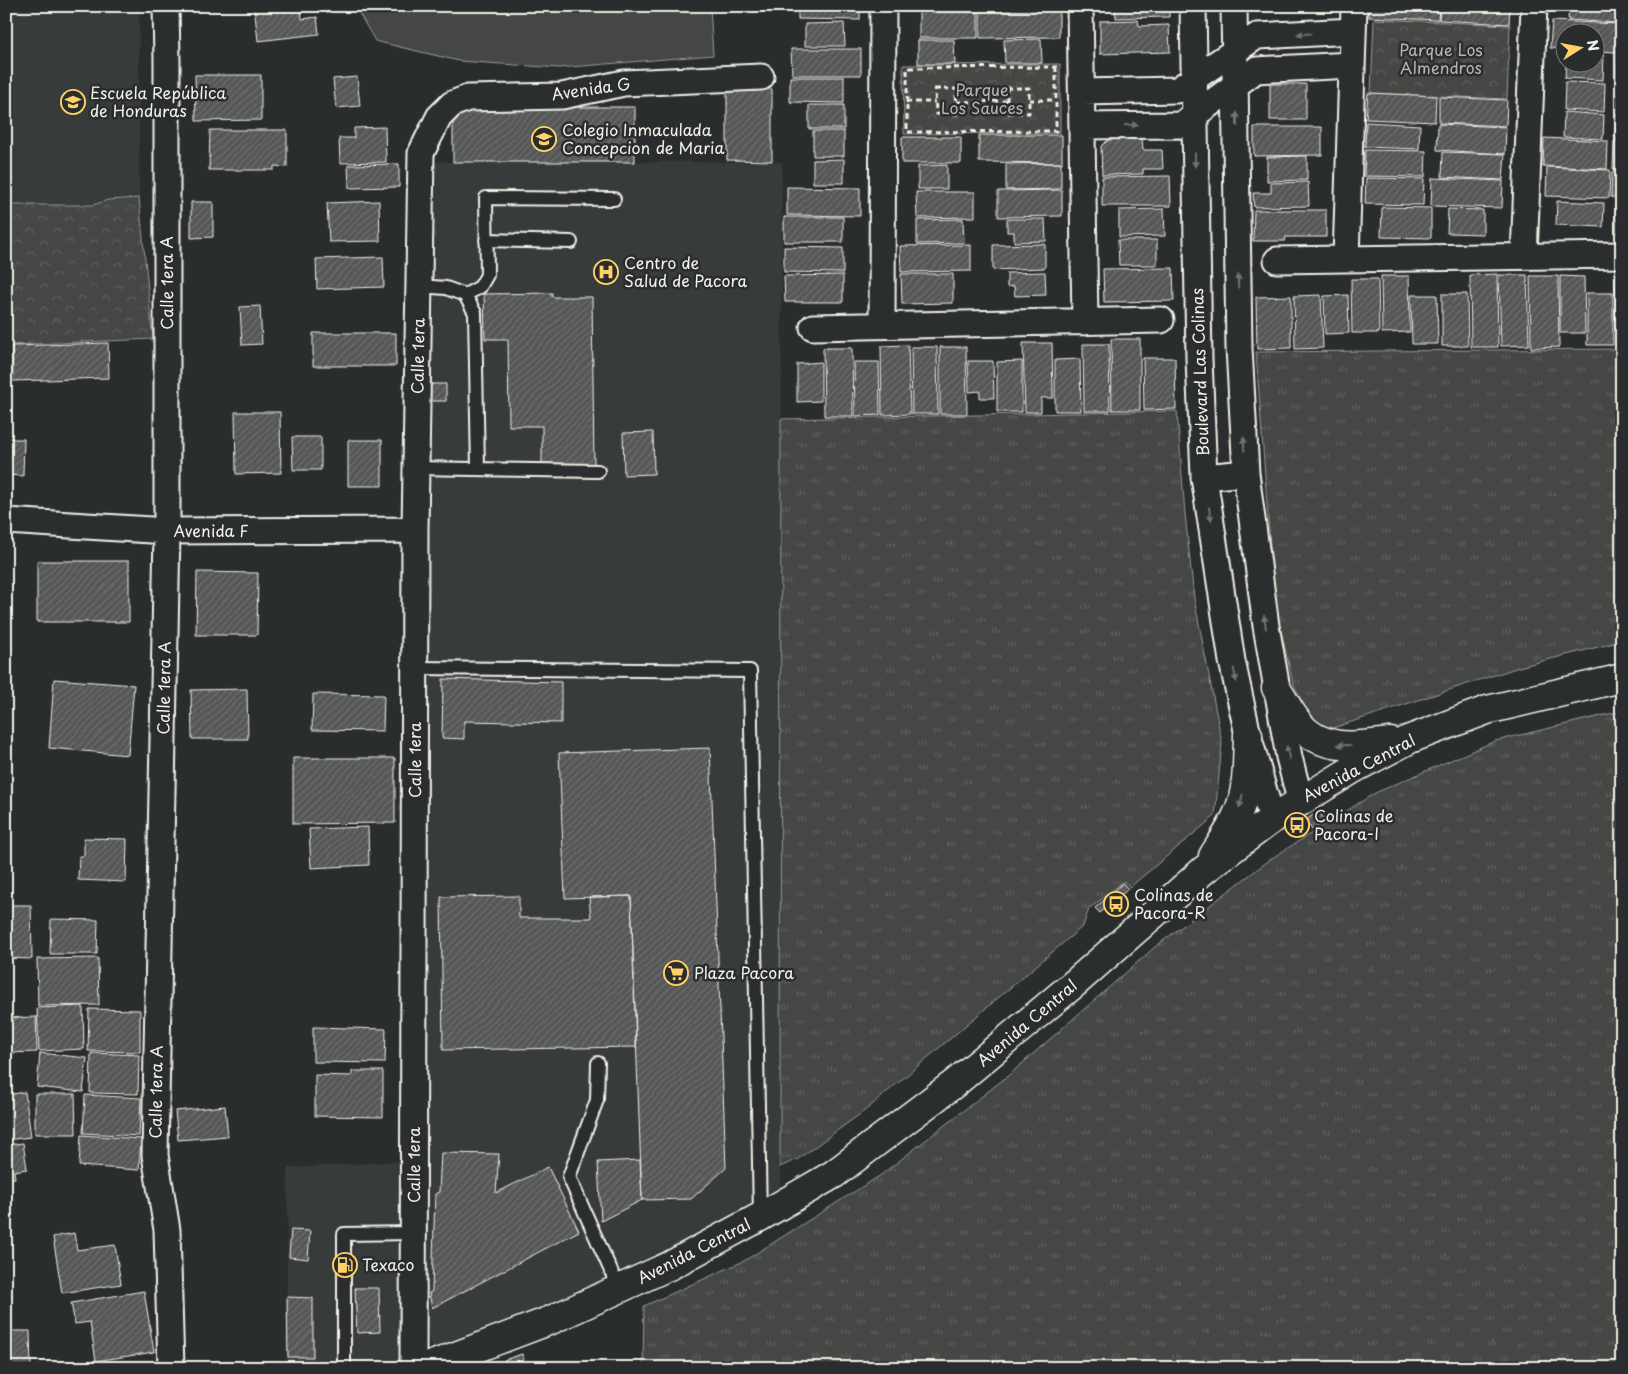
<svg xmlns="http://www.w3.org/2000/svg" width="1628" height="1374" font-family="'Playpen Sans',sans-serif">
	<defs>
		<pattern id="grass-tufts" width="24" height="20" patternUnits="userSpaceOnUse" patternTransform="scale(1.25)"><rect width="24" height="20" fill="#444645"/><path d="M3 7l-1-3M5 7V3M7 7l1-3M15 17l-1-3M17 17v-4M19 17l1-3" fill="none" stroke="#606160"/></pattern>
		<pattern id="park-crowns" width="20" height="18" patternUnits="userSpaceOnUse" patternTransform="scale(1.25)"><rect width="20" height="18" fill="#444645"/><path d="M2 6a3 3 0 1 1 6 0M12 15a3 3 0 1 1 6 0" fill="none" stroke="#606160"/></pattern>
		<pattern id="building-hatch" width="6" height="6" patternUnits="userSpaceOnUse" patternTransform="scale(1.25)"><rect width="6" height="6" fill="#555756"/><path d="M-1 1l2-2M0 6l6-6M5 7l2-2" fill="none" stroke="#6e706e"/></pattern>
	</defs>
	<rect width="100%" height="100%" fill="#2a2d2e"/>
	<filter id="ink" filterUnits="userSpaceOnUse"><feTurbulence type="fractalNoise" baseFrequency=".02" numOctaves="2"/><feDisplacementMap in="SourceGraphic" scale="10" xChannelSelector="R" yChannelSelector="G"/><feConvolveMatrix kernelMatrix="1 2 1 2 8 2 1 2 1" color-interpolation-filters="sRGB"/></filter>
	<g filter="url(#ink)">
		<path fill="#373a3a" d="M6 6H139V198L108 200 93 205H6Z
			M433 162H782L780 1189 720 1227 590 1292 437 1351 430 1345 426 1323 427 440Z
			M405 1161 401 1361 379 1368H286L288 1168Z"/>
		<path fill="url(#grass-tufts)" stroke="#9c9c96" d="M1622 349V641L1519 667 1333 728 1319 725 1304 706 1293 683 1274 600 1256 352Z
			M1177 411 1185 514 1194 598 1222 743 1215 816 1130 887 1124 881 1089 909 1083 926 867 1109 798 1159 780 1167 781 419Z
			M1622 711V1368H643L644 1306 744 1261 881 1175 1009 1075 1155 947 1272 858 1375 793 1495 741Z"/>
		<path fill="url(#park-crowns)" stroke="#9c9c96" d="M1374 19 1510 25 1507 99 1371 93Z
			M1060 64V133L904 134 903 65Z
			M139 198 153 339 11 345 10 380 6 381V205H93L108 200Z"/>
		<path fill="#444645" stroke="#9c9c96" d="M355 6H710L713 55 559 68 459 61 375 41Z"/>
		<path fill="url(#building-hatch)" stroke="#f4f1e8" d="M254 6H301L302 19 317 17 319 34 258 41Z
			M798 6H860V20L798 19Z
			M903 6H961V10H903Z
			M1004 6H1042V8L1004 9Z
			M1115 6H1169V17L1116 18Z
			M1370 6H1439L1438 20 1369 17Z
			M1440 6H1510L1509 24 1439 20Z
			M1569 6H1619V23L1568 20Z
			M1059 10V37L980 38V11Z
			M919 12H978V38H919Z
			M1138 20 1139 26 1169 25 1170 52 1100 54V21Z
			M1552 21 1619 24 1617 52 1596 51V32H1566V49L1550 48Z
			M844 23 845 46H805V24Z
			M1041 39 1042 63H1005L1004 40Z
			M918 40H954L955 64H918Z
			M791 49H861V75H792Z
			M1617 53 1622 54V82H1616Z
			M1596 55H1604L1603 80 1565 78 1566 62H1596Z
			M195 75H261V120L196 121Z
			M357 77 360 106 336 108 333 79Z
			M790 77H844V103L790 102Z
			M1565 82 1605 83 1604 112 1564 110Z
			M1270 84H1306V120H1270Z
			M1619 84H1622V110H1618Z
			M727 89H772V161L727 160Z
			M1368 93 1436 96 1435 122 1366 119Z
			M1439 97 1507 100 1506 126 1439 123Z
			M809 105H844V129H809Z
			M472 107H635V162H453V117Z
			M1564 112 1604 115 1603 139 1563 137Z
			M1616 113H1622V139H1615Z
			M1366 122 1420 125 1419 149 1365 147Z
			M1438 124 1506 127 1505 154 1437 150Z
			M385 127 386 162 340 163 339 138H354V128Z
			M1254 127H1322V155L1254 156Z
			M210 130H287V167L274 166V170H209Z
			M813 131H844V156H813Z
			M979 135H1062V163L979 162Z
			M902 137H961V163H902Z
			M1142 138 1143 150H1162L1163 169H1143V174L1102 175 1101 146 1110 139Z
			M1544 138 1608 141 1607 169 1543 166Z
			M1614 141H1622V169H1613Z
			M1365 150 1426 151 1425 177 1364 176Z
			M1443 152 1505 154 1503 180 1442 177Z
			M1307 156V180L1267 181V157Z
			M844 159V183H813V160Z
			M1061 163V189L1006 190V164Z
			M399 164V187L349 188 348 165Z
			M947 165V189H918V166Z
			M1547 167 1610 170 1609 198 1546 196Z
			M1612 172H1622V198L1611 197Z
			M1170 176 1171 206H1102V177Z
			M1366 178 1424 179 1423 205 1365 204Z
			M1432 178 1503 181 1502 208 1431 206Z
			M1308 182 1309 206 1254 207 1253 193H1271V183Z
			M787 187 860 188V216L787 215Z
			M1062 190V216L998 217V191Z
			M916 192H975V217L917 218Z
			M379 201 380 241 329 242 327 203Z
			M1557 201 1604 203 1603 227 1556 225Z
			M191 202H213V237L191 238Z
			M1616 202H1622V233L1616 232Z
			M1382 207 1431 208V238L1381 237Z
			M1164 209 1165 236 1119 237V210Z
			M1448 209 1483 210V234L1447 233Z
			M1254 210H1326V237H1286L1285 241H1253Z
			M784 217H843V242H784Z
			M963 219 964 243 917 244V220Z
			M1007 219H1045L1046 241 1014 242V232H1007Z
			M1118 240H1157V265H1119Z
			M1045 244V268L993 270V245Z
			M971 245V271L901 272 900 246Z
			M784 247 843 248V273L784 272Z
			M383 257 384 287 317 289 316 259Z
			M1173 268 1174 301 1104 302 1103 269Z
			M1045 272 1046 295 1015 296 1014 286 1007 287V273Z
			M901 274H953V303L902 304Z
			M1497 274 1498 347H1471L1470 275Z
			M1615 274H1622V344H1616Z
			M843 275V302H785L784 276Z
			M1499 275H1527L1529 345 1501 346Z
			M1381 276H1409L1410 332 1382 333Z
			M1530 276H1558L1559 347 1531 348Z
			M1560 276 1584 277 1585 333H1560Z
			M1351 279H1378L1379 333H1352Z
			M552 293V297H592L594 464 542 465V426H509L508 339H485L484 294Z
			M1587 293H1613V345H1587Z
			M1442 294H1467L1468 346H1442Z
			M1321 295 1323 348 1295 349 1294 296Z
			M1348 295 1349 333 1325 334 1324 296Z
			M1411 295H1437L1438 344H1412Z
			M1291 296V348L1257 349 1256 297Z
			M260 306 262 344 242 345 240 307Z
			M313 333H396V366H313Z
			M1111 339H1140V410H1112Z
			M108 343 109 378 13 381 12 346Z
			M1023 343H1052L1053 398H1041V412H1025Z
			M1083 344H1109L1110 411H1084Z
			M908 345 910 414 882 415 881 346Z
			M911 347H937L938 414H912Z
			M940 347H966L967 414H940Z
			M823 348H852L853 416H824Z
			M1143 358H1175L1176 409 1144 410Z
			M1080 359 1081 411H1055V360Z
			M968 361H993L994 398H980V391L969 392Z
			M1022 361V412H997V362Z
			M821 362V401L797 402V364Z
			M854 362H879L880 415 855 416Z
			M428 384H446V401H428Z
			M235 412H280L281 473 236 474Z
			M653 432 654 474 624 475 623 433Z
			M292 437H321V470H293Z
			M6 439H24L23 476 6 475Z
			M348 440H382V486H348Z
			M37 561H129V622H37Z
			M197 572 258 573 257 635H196Z
			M54 679 134 685 128 755 49 748Z
			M443 679 561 682V723L464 721V739L442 738Z
			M247 689 248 739H192L191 690Z
			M313 694 384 695 383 731 312 730Z
			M710 748 726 1168 691 1199 642 1200 631 896 565 898 559 753Z
			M293 758H395V823L293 824Z
			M1319 811 1326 822 1312 830 1306 820Z
			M368 827 369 865 311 868 309 829Z
			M84 838 127 839 126 882 78 880 79 856H84Z
			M1123 883 1128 889 1100 913 1095 908Z
			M519 896V918H591L589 897 631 896 636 1047 443 1050 441 897Z
			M6 905H31L32 959 6 958Z
			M51 919 98 920 97 954H50Z
			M98 958 99 1005 38 1006 37 959Z
			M83 1006 84 1049 39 1051 37 1008Z
			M89 1009 140 1010V1052L88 1051Z
			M36 1017 37 1052 6 1053V1018Z
			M313 1027 386 1029 385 1063 313 1062Z
			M40 1053 87 1058 83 1092 37 1087Z
			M91 1053 139 1055 138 1094 90 1093Z
			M352 1071H383V1117L315 1116V1075L352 1076Z
			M25 1092 31 1137 6 1140V1095Z
			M35 1094H75L76 1134H35Z
			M85 1095 141 1098 139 1136 83 1133Z
			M225 1106 228 1136 178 1140 175 1111Z
			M81 1135 141 1139 139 1170 79 1166Z
			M23 1143 27 1169 14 1171 15 1178 6 1179V1145Z
			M441 1153 499 1154 496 1193 548 1167 579 1231 432 1308 429 1293 432 1291 435 1194 439 1192Z
			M640 1160 642 1200 601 1221 598 1162Z
			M291 1230 310 1231 308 1259 289 1257Z
			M74 1233 77 1250 115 1245 121 1284 62 1293 53 1237Z
			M355 1288H379L380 1332 357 1333Z
			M144 1291 154 1352 96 1361 90 1322 75 1324 71 1303Z
			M287 1297 313 1298V1357H288Z
			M6 1331H30L31 1368H6Z
			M522 1354 524 1360 506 1366 504 1360Z"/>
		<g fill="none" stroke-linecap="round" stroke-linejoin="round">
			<defs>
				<path id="lane" d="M486 240 571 242
					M419 286 446 288 465 295 475 313 478 469
					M465 295 480 287 487 275 486 198 614 199
					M416 468 598 471
					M415 668 750 671 760 1217
					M598 1063 597 1100 569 1177 619 1289
					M344 1368V1234L414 1233"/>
				<path id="street" d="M166 6 167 60V531L155 1155 167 1230 171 1368
					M1080 6 1085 322
					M1193 6 1199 359 1204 477 1232 661 1248 735 1272 819
					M1234 6 1239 348 1246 473 1266 626 1289 757 1300 800
					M1082 92 1177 90 1257 36 1353 31
					M1082 126 1181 125 1256 70 1352 65
					M1524 256 1534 6
					M1346 259 1354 6
					M1277 260 1622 255
					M882 325 883 6
					M813 327 1161 320
					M1204 477 1246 473
					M6 521 167 531 415 530
					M413 1368 415 530 421 153 439 117 452 104 468 98 562 96 624 83 761 77"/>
				<path id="secondary" d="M1276 688C1283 699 1289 711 1297 721 1320 753 1358 746 1391 742
					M1213 856C1224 839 1235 823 1241 805 1248 783 1247 758 1248 735
					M424 1368 551 1320 671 1265 760 1217 834 1174 955 1083 1075 983 1204 870 1272 819 1353 769 1410 739 1487 710 1622 678"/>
			</defs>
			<use href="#lane" stroke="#f4f1e8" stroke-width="16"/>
			<use href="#street" stroke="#f4f1e8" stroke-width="29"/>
			<use href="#secondary" stroke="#f4f1e8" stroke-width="31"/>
			<path stroke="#f4f1e8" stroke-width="3" stroke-dasharray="5 4" stroke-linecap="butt" d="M1056 67V131L907 132V68Z
				M1007 88H1029V113H1007Z
				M935 89H956L957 114H936Z
				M1029 100H1056
				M906 102H935
				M957 102 1007 101"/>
			<use href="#lane" stroke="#2a2d2e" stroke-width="12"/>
			<use href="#street" stroke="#2a2d2e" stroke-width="25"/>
			<use href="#secondary" stroke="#2a2d2e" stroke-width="28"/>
		</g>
		<defs><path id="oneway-solid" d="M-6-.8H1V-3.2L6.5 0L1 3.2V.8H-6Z" transform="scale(1.25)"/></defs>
		<g fill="#71726f">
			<use href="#oneway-solid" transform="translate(1304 34) rotate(177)"/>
			<use href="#oneway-solid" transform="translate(1237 119) rotate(-91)"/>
			<use href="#oneway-solid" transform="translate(1131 125) rotate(-1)"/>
			<use href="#oneway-solid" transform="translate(1195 160) rotate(89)"/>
			<use href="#oneway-solid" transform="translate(1238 281) rotate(-91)"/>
			<use href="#oneway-solid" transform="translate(1244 444) rotate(-93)"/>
			<use href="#oneway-solid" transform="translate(1210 514) rotate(81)"/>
			<use href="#oneway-solid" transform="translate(1265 622) rotate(-98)"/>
			<use href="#oneway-solid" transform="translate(1235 675) rotate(78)"/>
			<use href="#oneway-solid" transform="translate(1344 745) rotate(-178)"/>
			<use href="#oneway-solid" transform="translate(1288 753) rotate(-101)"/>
			<use href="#oneway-solid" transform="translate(1241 801) rotate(104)"/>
		</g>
	</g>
	<defs>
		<symbol id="school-ring" viewBox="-11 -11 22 22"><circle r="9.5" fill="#2a2d2e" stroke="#ffd166" stroke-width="1.5"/><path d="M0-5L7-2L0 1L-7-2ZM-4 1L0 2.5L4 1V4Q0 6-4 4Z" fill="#ffd166"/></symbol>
		<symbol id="hospital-ring" viewBox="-11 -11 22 22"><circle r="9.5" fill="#2a2d2e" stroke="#ffd166" stroke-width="1.5"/><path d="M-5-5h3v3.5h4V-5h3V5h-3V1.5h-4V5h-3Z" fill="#ffd166"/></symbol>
		<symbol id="bus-ring" viewBox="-11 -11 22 22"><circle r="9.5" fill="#2a2d2e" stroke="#ffd166" stroke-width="1.5"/><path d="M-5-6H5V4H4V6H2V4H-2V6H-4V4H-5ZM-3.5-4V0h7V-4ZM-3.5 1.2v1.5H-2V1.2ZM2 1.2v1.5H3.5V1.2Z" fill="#ffd166"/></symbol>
		<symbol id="supermarket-ring" viewBox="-11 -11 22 22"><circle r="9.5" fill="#2a2d2e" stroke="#ffd166" stroke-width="1.5"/><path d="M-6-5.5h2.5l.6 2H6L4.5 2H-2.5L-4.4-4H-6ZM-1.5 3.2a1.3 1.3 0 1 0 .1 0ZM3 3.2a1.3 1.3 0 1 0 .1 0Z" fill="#ffd166"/></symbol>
		<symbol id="fuel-ring" viewBox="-11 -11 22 22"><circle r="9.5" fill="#2a2d2e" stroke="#ffd166" stroke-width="1.5"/><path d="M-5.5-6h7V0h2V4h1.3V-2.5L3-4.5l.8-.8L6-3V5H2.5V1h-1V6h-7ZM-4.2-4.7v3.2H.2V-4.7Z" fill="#ffd166"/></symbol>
	</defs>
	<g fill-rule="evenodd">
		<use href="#school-ring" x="59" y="88" width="28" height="28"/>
		<use href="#school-ring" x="530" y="125" width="28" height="28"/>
		<use href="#hospital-ring" x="592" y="258" width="28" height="28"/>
		<use href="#bus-ring" x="1283" y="811" width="28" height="28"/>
		<use href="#bus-ring" x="1102" y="890" width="28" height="28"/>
		<use href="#supermarket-ring" x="662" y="959" width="28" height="28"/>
		<use href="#fuel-ring" x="331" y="1251" width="28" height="28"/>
	</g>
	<g text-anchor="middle" stroke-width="5" stroke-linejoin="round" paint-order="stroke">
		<g font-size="16" fill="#b6b5af" stroke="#2a2d2e">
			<text x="1441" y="56">Parque Los<tspan x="1441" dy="18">Almendros</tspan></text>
			<text x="982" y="96">Parque<tspan x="982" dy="18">Los Sauces</tspan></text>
		</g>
		<g font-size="16" fill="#f4f1e8" stroke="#2a2d2e">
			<text transform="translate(591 89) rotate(-8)" y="6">Avenida G</text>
			<text transform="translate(167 283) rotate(-90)" y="6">Calle 1era A</text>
			<text transform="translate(418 356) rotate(-89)" y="6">Calle 1era</text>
			<text transform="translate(1200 372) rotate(-92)" y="6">Boulevard Las Colinas</text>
			<text x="211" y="537">Avenida F</text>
			<text transform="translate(164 688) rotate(-89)" y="6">Calle 1era A</text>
			<text transform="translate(415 760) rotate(-90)" y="6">Calle 1era</text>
			<text transform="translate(1359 768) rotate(-28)" y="6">Avenida Central</text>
			<text transform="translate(1027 1023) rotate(-40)" y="6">Avenida Central</text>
			<text transform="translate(156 1092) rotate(-89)" y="6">Calle 1era A</text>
			<text transform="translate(414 1165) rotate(-90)" y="6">Calle 1era</text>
			<text transform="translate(694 1251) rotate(-27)" y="6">Avenida Central</text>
		</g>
		<g font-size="16" fill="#f4f1e8" stroke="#2a2d2e" text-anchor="start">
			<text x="90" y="99">Escuela República<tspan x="90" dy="18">de Honduras</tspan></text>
			<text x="562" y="136">Colegio Inmaculada<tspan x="562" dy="18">Concepcion de Maria</tspan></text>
			<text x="624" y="269">Centro de<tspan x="624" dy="18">Salud de Pacora</tspan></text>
			<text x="1314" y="822">Colinas de<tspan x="1314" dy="18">Pacora-I</tspan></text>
			<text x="1134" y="901">Colinas de<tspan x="1134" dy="18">Pacora-R</tspan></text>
			<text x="694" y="979">Plaza Pacora</text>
			<text x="362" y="1271">Texaco</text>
		</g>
	</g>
	<rect width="1628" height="1374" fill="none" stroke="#2a2d2e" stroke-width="25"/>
	<rect x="12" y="12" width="1603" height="1349" fill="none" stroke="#f4f1e8" stroke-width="2" filter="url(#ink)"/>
	<g transform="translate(1580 48) rotate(79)"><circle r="24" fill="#2a2d2e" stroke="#7b7b78"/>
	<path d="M0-4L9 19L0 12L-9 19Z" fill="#ffd166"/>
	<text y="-8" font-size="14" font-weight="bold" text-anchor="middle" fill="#f4f1e8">N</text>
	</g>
</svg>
